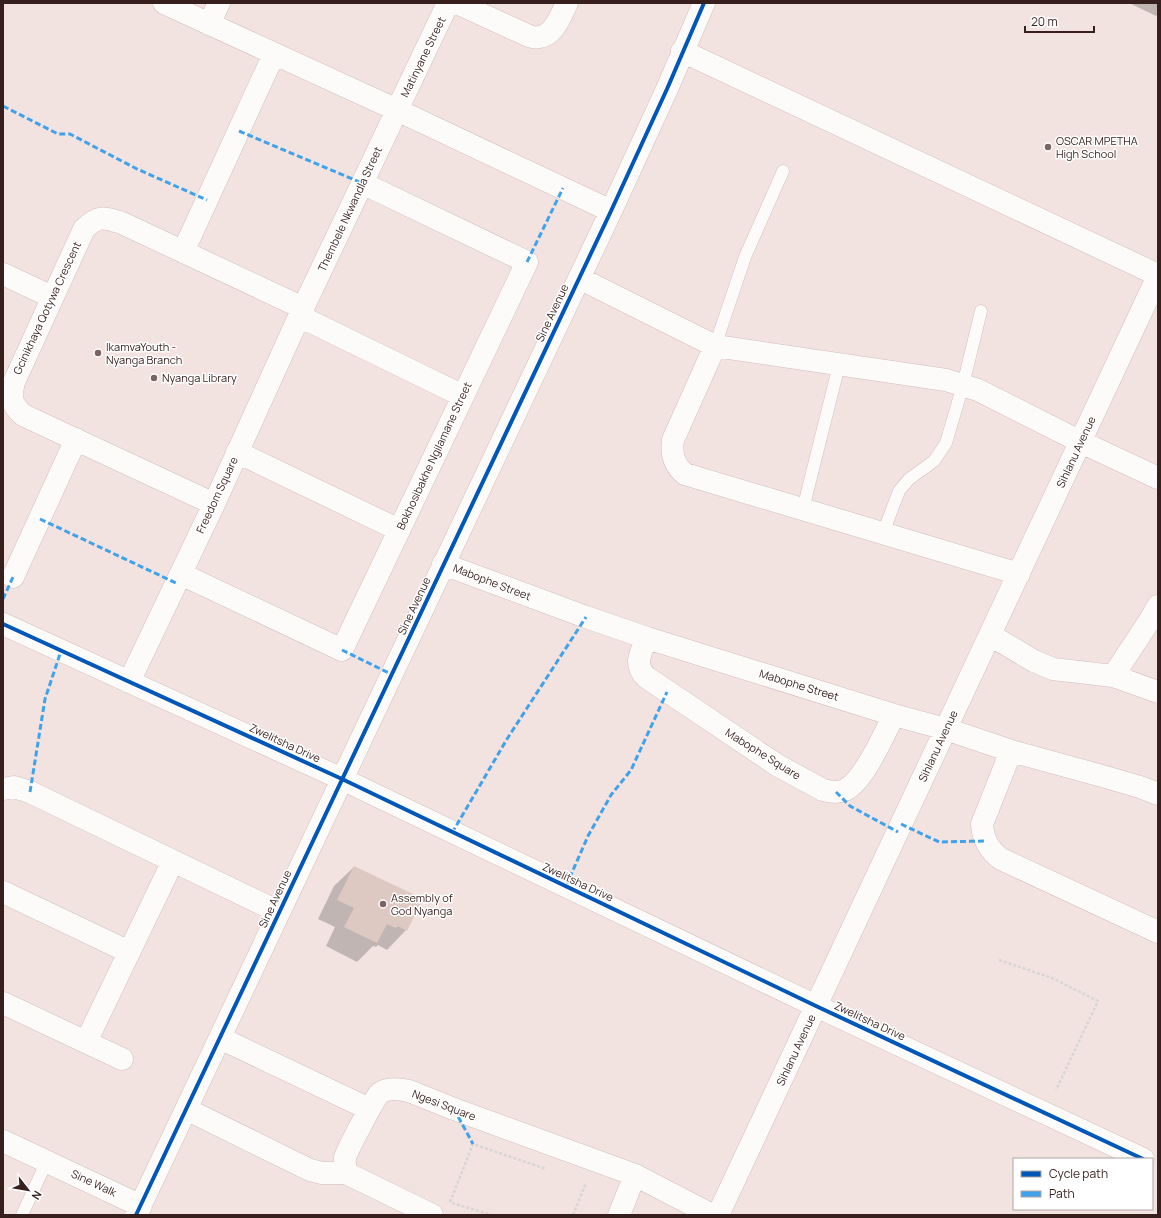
<svg xmlns="http://www.w3.org/2000/svg" width="1161" height="1218" font-family="Manrope,sans-serif">
	<rect width="100%" height="100%" fill="#f2e3e1"/>
	<path fill="#0003" d="M1129 3H1158V14L1156 16Z
		M354 867 406 930 387 950 378 945 376 947 373 946 357 962 326 946 335 927 318 919 334 886Z"/>
	<path fill="#dec9c2" d="M354 866 413 894 412 896 422 901 407 931 398 926 396 928 387 924 377 943 344 927 354 908 337 900Z"/>
	<g fill="none" stroke-linecap="round" stroke-linejoin="round">
		<defs>
			<path id="service" d="M715 346 745 257 783 171
				M803 509 839 365
				M883 533 899 491 909 479 934 461 946 443 963 385 981 311
				M22 1215 47 1161"/>
			<path id="minor" d="M164 3 397 110 611 211
				M457 3 529 36C532 37 536 38 539 37 554 36 561 15 567 3
				M209 24 219 3
				M682 51 1158 275
				M183 252 274 54
				M3 274 52 297
				M579 278 715 346 946 380 978 390 1081 442 1158 478
				M299 316 463 396
				M715 346 673 440C671 454 674 465 685 474L1019 574
				M237 452 399 530
				M214 504 23 415C11 404 10 397 14 382L84 229C99 215 103 217 122 223L303 308
				M443 564 586 617 647 638 894 715 946 729 1011 751 1102 776 1140 787 1158 794
				M181 574 342 650 527 262 362 183
				M13 577 76 439
				M3 624 342 779 816 1006 1143 1159
				M990 635 1034 661 1053 669 1113 676 1158 692
				M647 638C641 652 633 664 646 677L777 765 823 790C830 792 838 793 845 790 864 781 884 734 894 715
				M1113 676 1148 623 1158 606
				M129 682 214 504 303 308 448 3
				M1011 751 982 824C983 840 989 850 1001 859L1158 932
				M3 789 14 787 30 792 279 912
				M3 892 129 952
				M3 1003 122 1059
				M220 1038 369 1109
				M86 1042 173 861
				M186 1109 310 1170 322 1173H346
				M3 1141 141 1206
				M136 1215 611 211 667 89 704 3
				M432 1215 346 1173C346 1169 344 1163 345 1158 346 1152 375 1097 380 1093 388 1087 400 1089 409 1091L454 1109 635 1175 712 1215
				M619 1215 635 1175
				M718 1215 1158 276"/>
		</defs>
		<use href="#service" stroke="#d0bebb" stroke-width="13"/>
		<use href="#minor" stroke="#d0bebb" stroke-width="23"/>
		<path stroke="#d9d5d3" stroke-width="2.5" stroke-dasharray="3 2" stroke-linecap="butt" d="M999 960 1052 978 1098 1001 1056 1090
			M450 1202 473 1144 546 1169
			M452 1203 492 1215
			M573 1215 586 1183"/>
		<use href="#service" stroke="#fdfbfa" stroke-width="12"/>
		<use href="#minor" stroke="#fdfbfa" stroke-width="22"/>
		<path stroke="#3fa2ea" stroke-width="3" stroke-dasharray="6 3" stroke-linecap="butt" d="M3 106 58 134H70L137 169 207 200
			M239 131 362 183
			M527 262 563 188
			M40 519 176 583
			M3 599 13 577
			M342 650 391 674
			M30 792 45 699 61 651
			M836 792 850 806 898 832
			M901 824 939 842 985 841
			M452 833 507 739 586 617
			M566 886 588 836 611 795 631 770 667 692
			M454 1109 473 1144"/>
		<defs>
			<path id="cycleway" d="M3 624 342 779 816 1006 1143 1159
				M136 1215 611 211 667 89 704 3"/>
		</defs>
		<use href="#cycleway" stroke="#fff" stroke-width="6"/>
		<use href="#cycleway" stroke="#0057b8" stroke-width="4"/>
	</g>
	<g fill="#786462" stroke="#fff" stroke-width="1.5">
		<circle cx="1048" cy="147" r="4"/>
		<circle cx="98" cy="353" r="4"/>
		<circle cx="154" cy="378" r="4"/>
		<circle cx="383" cy="904" r="4"/>
	</g>
	<g text-anchor="middle" stroke-width="3" stroke-linejoin="round" paint-order="stroke">
		<g font-size="11" fill="#371f1d" stroke="#fff">
			<text transform="translate(423 57) rotate(-64)" y="4">Matinyane Street</text>
			<text transform="translate(350 209) rotate(-65)" y="4">Thembele Nkwandla Street</text>
			<text transform="translate(47 308) rotate(-65)" y="4">Gcinikhaya Qotywa Crescent</text>
			<text transform="translate(552 313) rotate(-65)" y="4">Sine Avenue</text>
			<text transform="translate(1076 452) rotate(-65)" y="4">Sihlanu Avenue</text>
			<text transform="translate(434 456) rotate(-65)" y="4">Bokhosibakhe Ngilamane Street</text>
			<text transform="translate(217 495) rotate(-65)" y="4">Freedom Square</text>
			<text transform="translate(492 582) rotate(21)" y="4">Mabophe Street</text>
			<text transform="translate(414 606) rotate(-65)" y="4">Sine Avenue</text>
			<text transform="translate(799 685) rotate(17)" y="4">Mabophe Street</text>
			<text transform="translate(285 743) rotate(25)" y="4">Zwelitsha Drive</text>
			<text transform="translate(938 746) rotate(-65)" y="4">Sihlanu Avenue</text>
			<text transform="translate(763 754) rotate(32)" y="4">Mabophe Square</text>
			<text transform="translate(578 882) rotate(25)" y="4">Zwelitsha Drive</text>
			<text transform="translate(275 899) rotate(-65)" y="4">Sine Avenue</text>
			<text transform="translate(870 1021) rotate(25)" y="4">Zwelitsha Drive</text>
			<text transform="translate(796 1050) rotate(-65)" y="4">Sihlanu Avenue</text>
			<text transform="translate(444 1105) rotate(21)" y="4">Ngesi Square</text>
			<text transform="translate(94 1183) rotate(25)" y="4">Sine Walk</text>
		</g>
		<g font-size="11" fill="#371f1d" stroke="#fff" text-anchor="start">
			<text x="1056" y="145">OSCAR MPETHA<tspan x="1056" dy="13">High School</tspan></text>
			<text x="106" y="351">IkamvaYouth -<tspan x="106" dy="13">Nyanga Branch</tspan></text>
			<text x="162" y="382">Nyanga Library</text>
			<text x="391" y="902">Assembly of<tspan x="391" dy="13">God Nyanga</tspan></text>
		</g>
	</g>
	<rect width="1161" height="1218" fill="none" stroke="#371f1d" stroke-width="8"/>
	<rect x="1013" y="1158" width="140" height="52" fill="#ffffff" stroke="#afa5a5"/>
	<rect x="1021" y="1171" width="20" height="6" fill="#0057b8" stroke="#afa5a5"/>
	<text x="1049" y="1178" font-size="12" fill="#371f1d">Cycle path</text>
	<rect x="1021" y="1191" width="20" height="6" fill="#3fa2ea" stroke="#afa5a5"/>
	<text x="1049" y="1198" font-size="12" fill="#371f1d">Path</text>
	<g transform="translate(28 1190) rotate(121)" stroke="#ffffff" stroke-width="3" paint-order="stroke">
	<path d="M0-3L7 15L0 10L-7 15Z" fill="#371f1d"/>
	<text y="-6" font-size="11" font-weight="bold" text-anchor="middle" fill="#371f1d">N</text>
	</g>
	<path d="M1025 26v6h69v-6" fill="none" stroke="#371f1d" stroke-width="2"/>
	<text x="1031" y="26" font-size="12" fill="#371f1d" stroke="#ffffff" stroke-width="3" paint-order="stroke">20 m</text>
</svg>
